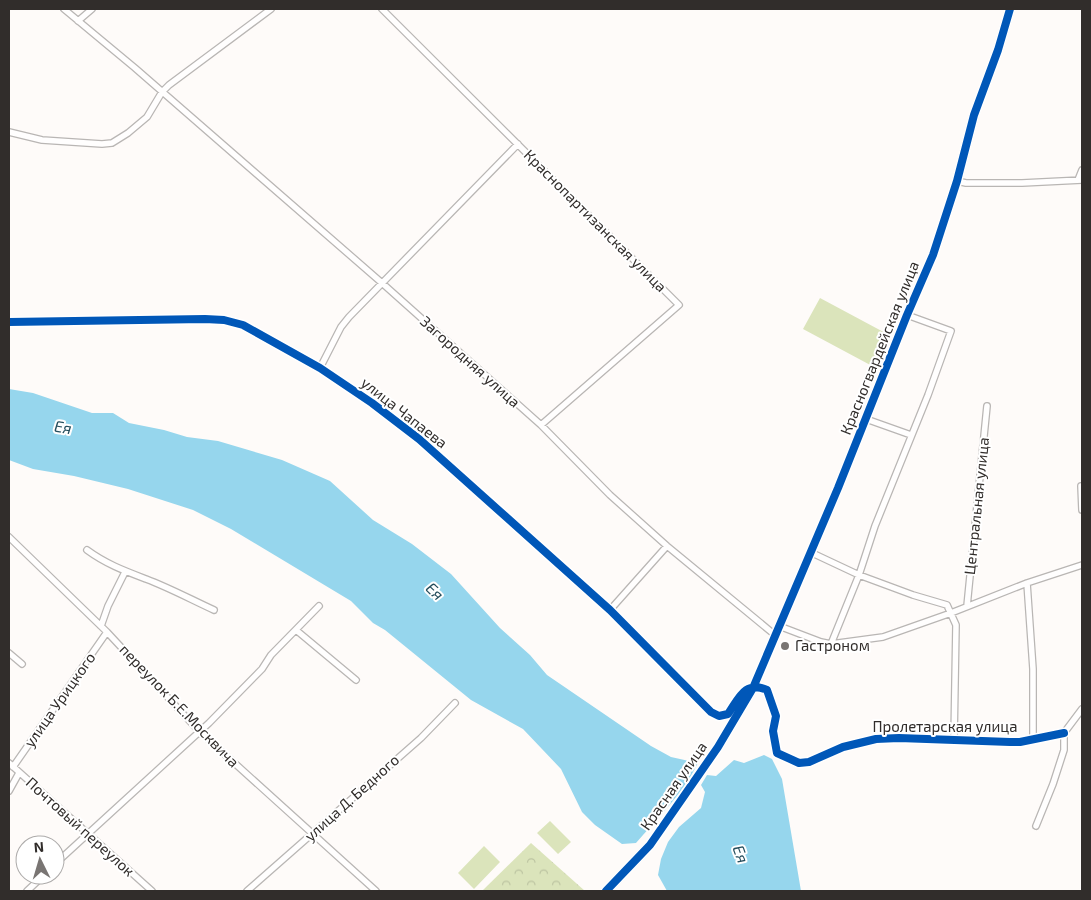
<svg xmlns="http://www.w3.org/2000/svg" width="1091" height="900" font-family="'Exo 2',sans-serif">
	<defs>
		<pattern id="park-crowns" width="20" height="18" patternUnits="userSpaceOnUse" patternTransform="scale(1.25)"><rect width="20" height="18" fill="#dbe4bb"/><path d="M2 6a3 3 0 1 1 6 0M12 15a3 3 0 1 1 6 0" fill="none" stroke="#bcc4a1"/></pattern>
	</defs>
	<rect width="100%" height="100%" fill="#fefbf9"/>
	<path fill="url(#park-crowns)" d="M531 843 585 891H482Z"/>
	<path fill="#dbe4bb" d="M820 298 891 336 874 367 803 329Z
		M550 821 571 842 558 854 537 833Z
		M484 846 500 862 474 889 458 873Z"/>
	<path fill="#96d6ed" d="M9 389 33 393 92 413H113L129 423 164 430 187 437 218 441 282 460 330 481 373 520 412 544 451 574 500 628 530 655 547 675 651 746 671 757 698 763C683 793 658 818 636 843L622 844 595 825 582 812 561 769 523 729 471 700 385 630 373 623 351 601 231 529 193 510 128 489 74 476 33 469 9 460Z
		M764 755 772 759 782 779 801 891H667L658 875 661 859 668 842 679 827 701 808 705 792 701 785 707 775 716 776 734 760 744 763Z"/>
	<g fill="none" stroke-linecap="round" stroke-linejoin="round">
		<defs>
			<path id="minor" d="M64 9 135 68 382 283 541 425 610 495 667 546 775 635
				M382 9 679 305 541 425
				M78 21 92 9
				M9 132 42 140 102 144 112 143 128 133 147 117 162 92 169 85 271 9
				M1078 180 1082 170
				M957 181 966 183H1022L1082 180
				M9 322 205 319 224 320 243 325 320 368 372 403 419 439 610 610 711 712 719 716 728 714C739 698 745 680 767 690L776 716 773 731 777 753 799 763 809 762 843 747 876 739 899 738 1010 742H1020L1064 733
				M320 368 341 327 349 317 518 144
				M866 419 911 435
				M1082 486H1081L1082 510
				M9 537 107 632 199 731 376 891
				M87 550C106 564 125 571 146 579 170 588 192 600 214 610
				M810 552 859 575 913 595 947 605 956 625 954 740
				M1027 583 1033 669V738
				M967 606 987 406
				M610 610 667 546
				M101 626 108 606 125 572
				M779 626 821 642 831 644 883 637 951 613 1027 583 1082 565
				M296 630 356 680
				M831 644 859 575 875 526 928 395 951 331 907 315
				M9 653 22 664
				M9 763 152 891
				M13 767 107 632
				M9 791 19 773
				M1036 826 1053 784 1064 750V733L1082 709
				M55 864 209 723 262 669 271 655 319 606
				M27 891 44 875
				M247 891 421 738 455 703"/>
			<path id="tertiary" d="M606 891 650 845 718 747 753 688 838 488 907 315 933 255 957 181 974 115 998 50 1010 9"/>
		</defs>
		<use href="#minor" stroke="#b9b6b4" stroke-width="8"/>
		<use href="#tertiary" stroke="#b9b6b4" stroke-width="10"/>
		<use href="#minor" stroke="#fffefe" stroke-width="5.5"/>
		<use href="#tertiary" stroke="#fffefe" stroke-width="8"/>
		<defs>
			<path id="cycleway" d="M9 322 205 319 224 320 243 325 320 368 372 403 419 439 610 610 711 712 719 716 728 714C739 698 745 680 767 690L776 716 773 731 777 753 799 763 809 762 843 747 876 739 899 738 1010 742H1020L1064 733
				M606 891 650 845 718 747 753 688 838 488 907 315 933 255 957 181 974 115 998 50 1010 9"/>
		</defs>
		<use href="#cycleway" stroke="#fff" stroke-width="11"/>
		<use href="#cycleway" stroke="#0057b8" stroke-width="8"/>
	</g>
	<circle fill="#797573" stroke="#fff" stroke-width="2" cx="785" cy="646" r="5"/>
	<g text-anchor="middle" stroke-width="4" stroke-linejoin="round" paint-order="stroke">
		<g font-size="15" fill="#312d2b" stroke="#fff">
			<text transform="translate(595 221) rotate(45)" y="5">Краснопартизанская улица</text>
			<text transform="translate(880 348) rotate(-68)" y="5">Красногвардейская улица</text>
			<text transform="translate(470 362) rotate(42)" y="5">Загородняя улица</text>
			<text transform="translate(404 413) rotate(38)" y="5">улица Чапаева</text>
			<text transform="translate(977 506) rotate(-84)" y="5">Центральная улица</text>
			<text transform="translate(60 700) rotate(-55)" y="5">улица Урицкого</text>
			<text transform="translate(179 706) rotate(46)" y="5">переулок Б.Е.Москвича</text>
			<text x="945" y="732">Пролетарская улица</text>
			<text transform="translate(674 786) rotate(-55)" y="5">Красная улица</text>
			<text transform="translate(352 798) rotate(-42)" y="5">улица Д. Бедного</text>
			<text transform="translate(80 827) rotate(42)" y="5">Почтовый переулок</text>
		</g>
		<g font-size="15" fill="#312d2b" stroke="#fff" text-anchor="start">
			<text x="795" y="651">Гастроном</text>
		</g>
		<g font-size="16" font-style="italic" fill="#244d5c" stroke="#fff">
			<text transform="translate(63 427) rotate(9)" y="6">Ея</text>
			<text transform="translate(435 591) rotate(43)" y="6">Ея</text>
			<text transform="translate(741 854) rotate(70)" y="6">Ея</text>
		</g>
	</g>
	<rect width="1091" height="900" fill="none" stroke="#312d2b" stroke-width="20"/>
	<g transform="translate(40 860) rotate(355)"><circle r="24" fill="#ffffff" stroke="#adabaa"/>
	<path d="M0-4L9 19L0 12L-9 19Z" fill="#797573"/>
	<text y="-8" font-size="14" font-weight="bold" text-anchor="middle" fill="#312d2b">N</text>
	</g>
</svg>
